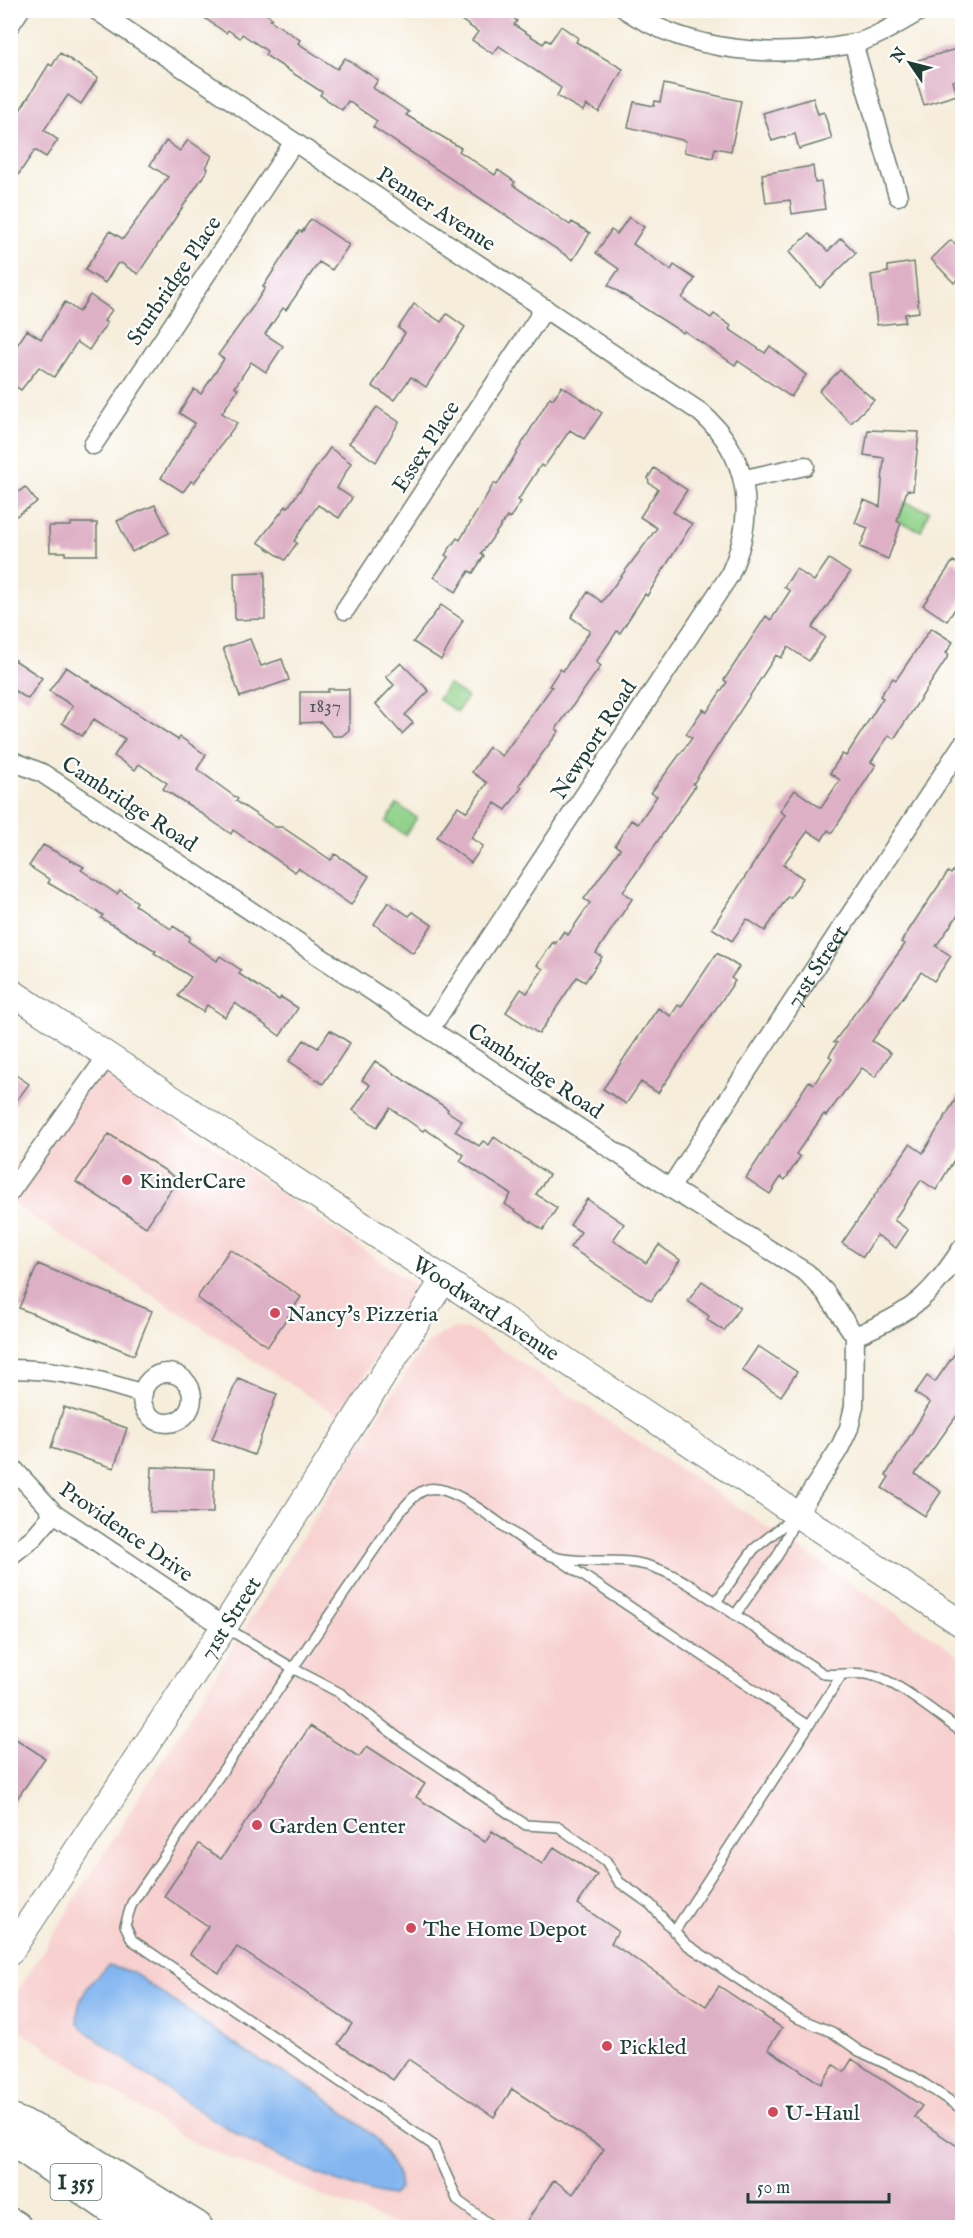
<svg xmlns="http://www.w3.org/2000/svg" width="973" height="2238" font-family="'IM FELL English',serif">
	<rect width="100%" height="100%" fill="#fff"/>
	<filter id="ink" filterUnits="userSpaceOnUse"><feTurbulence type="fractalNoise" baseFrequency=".0167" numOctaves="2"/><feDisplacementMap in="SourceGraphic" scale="12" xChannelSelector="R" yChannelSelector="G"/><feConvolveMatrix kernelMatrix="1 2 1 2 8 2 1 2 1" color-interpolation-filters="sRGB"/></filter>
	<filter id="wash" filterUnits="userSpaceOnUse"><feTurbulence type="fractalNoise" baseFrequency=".008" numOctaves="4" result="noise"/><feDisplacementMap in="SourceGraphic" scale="24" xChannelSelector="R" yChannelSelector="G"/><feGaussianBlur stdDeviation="1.35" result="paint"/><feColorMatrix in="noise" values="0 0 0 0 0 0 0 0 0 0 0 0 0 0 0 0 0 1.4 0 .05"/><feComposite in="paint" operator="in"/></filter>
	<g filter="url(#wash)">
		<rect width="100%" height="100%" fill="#f6eddb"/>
		<path fill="#f7d0cf" d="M88 1061 419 1288 339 1416 11 1203V1172Z
			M453 1329 471 1330 499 1348 962 1657V2227H400L193 2143 11 2025 10 2003 388 1400 425 1345 438 1336Z"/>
		<path fill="#90d28a" stroke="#58885f" stroke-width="1.5" d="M905 502 929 511 921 531 897 521Z
			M448 684 467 697 457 712 438 699Z
			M397 804 417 818 405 835 386 822Z"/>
		<path fill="#83b6f0" stroke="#517a92" stroke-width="1.5" d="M108 1966 132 1972 249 2054 319 2093 377 2139 398 2175 400 2188 391 2196C285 2177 173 2095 87 2032L78 2024C74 2000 90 1981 108 1966Z"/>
		<g id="blocks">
			<path fill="#deb0c6" d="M193 10H261L272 18 270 20 300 40 298 43 337 69 345 58 378 80 373 88 409 112 406 115 461 148 459 151 495 175 498 170 515 182 513 185 570 225 572 222 590 233 573 260 373 127 377 121 348 101 342 110 320 95 322 92 265 55 267 51 242 34 240 38 228 30 226 33Z
				M447 10H502L517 21 514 25 543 44 546 40 550 42 561 26 578 38 576 42 623 69 599 112 586 105 583 111 557 96 561 88 499 46 493 54 472 40 478 32Z
				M963 47V78L953 81 957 95 924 105 916 79 922 77 918 60Z
				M60 53 98 78 81 104 68 95 44 130 58 140 46 157 35 150 10 187V126L49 64 52 66Z
				M664 84 741 101 731 151 715 148 713 158 684 152 686 141 628 127 634 102 654 106 655 101 660 102Z
				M813 98 818 114 824 112 832 139 799 149 795 134 772 141 763 113Z
				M188 140 212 156 206 167 208 169 138 274 121 263 117 264 105 283 85 270 110 231 123 239 168 177 150 165 166 141 180 151Z
				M813 166 815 183 821 182 825 209 792 214 790 200 766 203 762 174Z
				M629 217 644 227 633 244 671 270 674 265 695 279 682 298 711 318 714 314 731 326 729 329 765 353 770 346 806 375 791 397 738 361 735 365 684 331 683 333 608 285 619 269 596 253 611 230 617 234Z
				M311 219 349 245 332 270 319 262 286 310 283 308 265 334 283 346 266 372 251 362 235 387 238 389 222 413 237 423 194 483 191 481 183 492 161 478 195 423 179 413 194 389 201 394 224 359 218 355 254 305 265 288 263 287 299 231 302 232Z
				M809 234 828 251 841 238 856 253 820 288 789 252Z
				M963 236V274L954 283 931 259 951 240 955 244Z
				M914 262 919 312 905 314V322L877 325 871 275 888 272V266Z
				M90 295 112 310 104 321 107 323 89 350 77 342 54 377 39 367 21 390 10 383V356L27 330 41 339 65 302 79 312Z
				M414 304 441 322 447 314 465 327 426 387 411 377 394 400 372 386 405 333 398 328Z
				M840 370 874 400 851 423 819 391Z
				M562 386 602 413 584 439 570 430 544 467 541 465 518 500 521 502 509 519 507 517 481 554 484 556 473 573 469 571 456 592 434 577 448 557 445 555 457 538 460 540 494 483 497 485 550 397 553 399Z
				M377 407 399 422 376 462 349 443Z
				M868 430 919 432 913 491 907 490 897 521 901 523 888 559 860 547 868 528 855 523 864 500 880 507 884 458 864 455Z
				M330 448 351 463 337 488 352 498 339 518 318 505 294 541 297 543 285 560 258 542 286 506 288 507Z
				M654 468 687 490 673 512 692 524 647 596 645 594 620 633 617 631 596 662 601 666 556 729 559 731 519 785 522 787 506 810 495 803 471 838 483 846 471 863 437 837 458 806 467 812 487 783 472 772 489 747 502 756 552 687 549 686 560 669 563 671 590 631 571 617 588 592 602 602 657 528 640 517 658 489 649 483 648 478Z
				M25 487 37 502 10 520V499Z
				M155 505 169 533 132 552 117 521Z
				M71 523H97V555H65V552H50L49 526H71Z
				M829 559 850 573 812 628 825 637 809 661 788 647 781 658 776 655 693 784 695 786 623 892 632 899 596 953 602 957 585 982 577 977 539 1034 506 1012 521 989 527 993 543 969 537 965 553 942 555 944 564 931 568 935 590 903 584 899 620 849 615 845 631 820 638 824 657 796 651 793 692 738 686 734 703 709 707 712 727 682 724 680 766 616 771 620 790 591 784 587 796 569 814 581Z
				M953 561 963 567V597L947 621 923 605Z
				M265 572V619L235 620 234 573Z
				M441 605 463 620 441 660 413 642Z
				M931 628 953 642 946 653 949 655 894 739 889 735 871 762 876 765 832 833 828 830 822 840 808 831 783 865 803 878 790 898 788 896 765 931 747 919 732 941 712 928 785 815 780 811 795 790 821 808 840 780 830 773 842 754 846 756 883 698 880 696 893 678 896 680Z
				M250 639 261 666 282 659 289 680 240 697 223 648Z
				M10 657 42 678 28 699 10 688Z
				M401 663 429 691 405 715 413 723 402 734 376 704 394 685 386 677Z
				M66 667 178 740 180 737 206 755 197 769 238 799 236 801 275 827H282L331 860 335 854 369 876 351 905 298 868 295 872 233 830 231 834 192 807 163 789 167 783 139 764 135 770 114 756 125 739 94 719 82 736 62 723 73 706 49 691Z
				M328 689H349V730L342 736H333L321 722 300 723V692H328Z
				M43 845 84 867 81 870 117 894 120 890 137 902 135 905 171 929 173 926 190 937 188 941 217 961 220 956 241 970 239 974 279 1000 281 997 298 1008 280 1036 235 1003 225 1017 207 1005 203 1012 178 996 191 977 154 953 156 951 101 918 103 915 48 883 50 880 29 866Z
				M963 857V908L936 946 951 956 934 981 921 972 872 1041 891 1053 875 1077 862 1068 826 1116 824 1114 796 1154 800 1157 785 1180 781 1177 770 1194 746 1178 809 1081 814 1084 832 1058 829 1056 837 1043 834 1042 905 944 901 942 922 910 948 872 951 874Z
				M388 902 409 916 413 912 432 925 413 953 374 924Z
				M717 953 739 967 731 978 735 981 658 1093 641 1082 626 1104 603 1089 658 1008 671 1016 678 1005 681 1007Z
				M330 1030 350 1043 323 1084 289 1061 304 1040 318 1048Z
				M375 1061 448 1109 447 1111 462 1121 455 1131 479 1146 483 1141 489 1145 494 1137 549 1175 536 1194 557 1208 543 1230 505 1204 511 1194 460 1161 464 1155 425 1129 423 1131 390 1108 377 1127 353 1110 370 1085 362 1080Z
				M10 1071 29 1084 10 1110Z
				M963 1087V1145L936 1190 921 1180 894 1220 908 1230 896 1248 877 1235 863 1257 842 1243 910 1144 923 1153Z
				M109 1134 178 1179 146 1227 76 1182Z
				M587 1199 624 1224 613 1240 646 1263 659 1245 680 1260 651 1301 570 1247 581 1232 570 1225Z
				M230 1249 301 1297 268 1346 197 1298Z
				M38 1264 152 1311 134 1355 19 1308Z
				M702 1281 740 1307 724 1331 707 1320 709 1316 688 1301Z
				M963 1342V1407L915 1474 941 1492 925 1516 882 1488 889 1477 886 1475 930 1403 915 1393 927 1376 935 1382Z
				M758 1346 797 1372 781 1396 742 1370Z
				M238 1378 277 1394 254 1455 212 1439Z
				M64 1407 127 1428 114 1468 51 1448Z
				M152 1467 214 1469 213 1513 150 1512Z
				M310 1726 359 1757 367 1746 425 1784 416 1797 485 1842 492 1831 542 1864 554 1847 597 1875 578 1904 618 1931 611 1943 706 2006 719 1986 782 2028 768 2049 821 2084 834 2065 844 2072 852 2059 922 2106 914 2117 963 2150V2228H522L554 2180 573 2194 604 2149 512 2089 494 2117 408 2059 393 2080 338 2044 352 2024 237 1947 219 1973 190 1954 208 1926 164 1896 199 1844 221 1859Z
				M10 1735 45 1758 10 1809Z"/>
		</g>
	</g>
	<g filter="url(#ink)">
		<use href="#blocks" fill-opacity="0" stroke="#6a7b6e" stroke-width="1.5"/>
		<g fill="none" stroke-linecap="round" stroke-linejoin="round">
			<defs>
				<path id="lane" d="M557 1558 808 1726
					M716 1602 754 1549 795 1516
					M735 1615 778 1555 796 1518
					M225 1627 294 1669 340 1693 405 1743 526 1825 559 1827 606 1861 619 1882 650 1904 686 1944 795 2017 832 2032 859 2051 914 2077 962 2109
					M674 1932 841 1676
					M495 2228 458 2201 433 2145 132 1940 125 1925 132 1903 400 1512C408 1503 416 1492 428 1489 460 1482 520 1547 555 1557 584 1565 617 1557 646 1565 676 1573 699 1591 725 1608 758 1630 791 1653 824 1674 840 1676 856 1671 871 1675 896 1680 940 1717 962 1732"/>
				<g id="street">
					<path d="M96 10 700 412C751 456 757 516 729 576L430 1029"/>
					<path d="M626 10C691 53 778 59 852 44 875 39 900 22 922 10"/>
					<path d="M10 25 20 10"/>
					<path d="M853 43 898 196"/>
					<path d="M93 445 294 142"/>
					<path d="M745 479 805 466"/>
					<path d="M345 610 545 308"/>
					<path d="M10 760 42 773 670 1188 807 1273 825 1292 855 1336 854 1406 849 1428 839 1449 797 1514"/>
					<path id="s1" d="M670 1188 962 745"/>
					<path d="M10 1192 108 1055"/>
					<path d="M855 1336C910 1313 930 1298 962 1248"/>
					<path d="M10 1369C62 1369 95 1379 143 1394"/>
					<circle cx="167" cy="1398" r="25"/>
					<path d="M10 1465 54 1513 224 1627"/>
					<path d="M10 1556 34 1537 54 1513"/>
				</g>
				<g id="secondary">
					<path id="s2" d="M10 991 962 1624"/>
					<path id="s3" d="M10 1952 224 1627 444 1279"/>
				</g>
				<path id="highway" d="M10 2121 53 2139 196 2228
					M10 2137 142 2228
					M10 2225 15 2228"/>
			</defs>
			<use href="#lane" stroke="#6a7b6e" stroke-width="12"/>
			<use href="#street" stroke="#6a7b6e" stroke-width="21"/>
			<use href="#secondary" stroke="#6a7b6e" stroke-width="28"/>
			<use href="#highway" stroke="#6a7b6e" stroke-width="36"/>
			<use href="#lane" stroke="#fff" stroke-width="9"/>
			<use href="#street" stroke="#fff" stroke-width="18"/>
			<use href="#secondary" stroke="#fff" stroke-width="26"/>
			<use href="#highway" stroke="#fff" stroke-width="33"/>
		</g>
	</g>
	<g fill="#d1495b" stroke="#fff" stroke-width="2">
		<circle cx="127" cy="1180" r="6"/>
		<circle cx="275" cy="1313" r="6"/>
		<circle cx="257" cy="1825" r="6"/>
		<circle cx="411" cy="1928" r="6"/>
		<circle cx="607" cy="2046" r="6"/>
		<circle cx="773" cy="2112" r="6"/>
	</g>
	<g text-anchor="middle" stroke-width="4.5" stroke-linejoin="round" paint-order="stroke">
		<g font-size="20" fill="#4f5a58">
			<text x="325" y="712">1837</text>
		</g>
		<rect fill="#fff" stroke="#627771" stroke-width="1.5" x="50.5" y="2164" width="51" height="36" rx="4.5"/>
		<g font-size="21" font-weight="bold" fill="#1f3d34">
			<text x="76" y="2189">I 355</text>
		</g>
		<g font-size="22" fill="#1f3d34" stroke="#fff">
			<text transform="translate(437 208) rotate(33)" y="8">Penner Avenue</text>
			<text transform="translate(173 280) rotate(-56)" y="8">Sturbridge Place</text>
			<text transform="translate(425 446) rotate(-57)" y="8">Essex Place</text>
			<text transform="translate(593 739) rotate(-57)" y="8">Newport Road</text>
			<text transform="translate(130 803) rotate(33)" y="8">Cambridge Road</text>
			<text dy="8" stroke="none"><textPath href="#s1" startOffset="266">71st Street</textPath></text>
			<text transform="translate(536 1070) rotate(33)" y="8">Cambridge Road</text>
			<text dy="8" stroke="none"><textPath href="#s2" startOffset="572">Woodward Avenue</textPath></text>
			<text transform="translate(127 1531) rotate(35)" y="8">Providence Drive</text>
			<text dy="8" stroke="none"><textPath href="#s3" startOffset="400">71st Street</textPath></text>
		</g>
		<g font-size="22" fill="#1f3d34" stroke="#fff" text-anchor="start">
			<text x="139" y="1188">KinderCare</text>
			<text x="287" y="1321">Nancy's Pizzeria</text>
			<text x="269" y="1833">Garden Center</text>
			<text x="423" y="1936">The Home Depot</text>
			<text x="619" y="2054">Pickled</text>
			<text x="785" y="2120">U-Haul</text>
		</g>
	</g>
	<rect width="973" height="2238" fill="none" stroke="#fff" stroke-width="36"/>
	<g transform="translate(910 63) rotate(305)" stroke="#ffffff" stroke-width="4.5" paint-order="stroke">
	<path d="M0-4.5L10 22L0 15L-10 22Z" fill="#1f3d34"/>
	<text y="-9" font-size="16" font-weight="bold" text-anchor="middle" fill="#1f3d34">N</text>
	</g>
	<path d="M748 2193v9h141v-9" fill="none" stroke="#1f3d34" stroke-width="3"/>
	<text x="757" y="2193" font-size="18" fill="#1f3d34" stroke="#ffffff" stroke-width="4.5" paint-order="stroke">50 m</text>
</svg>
